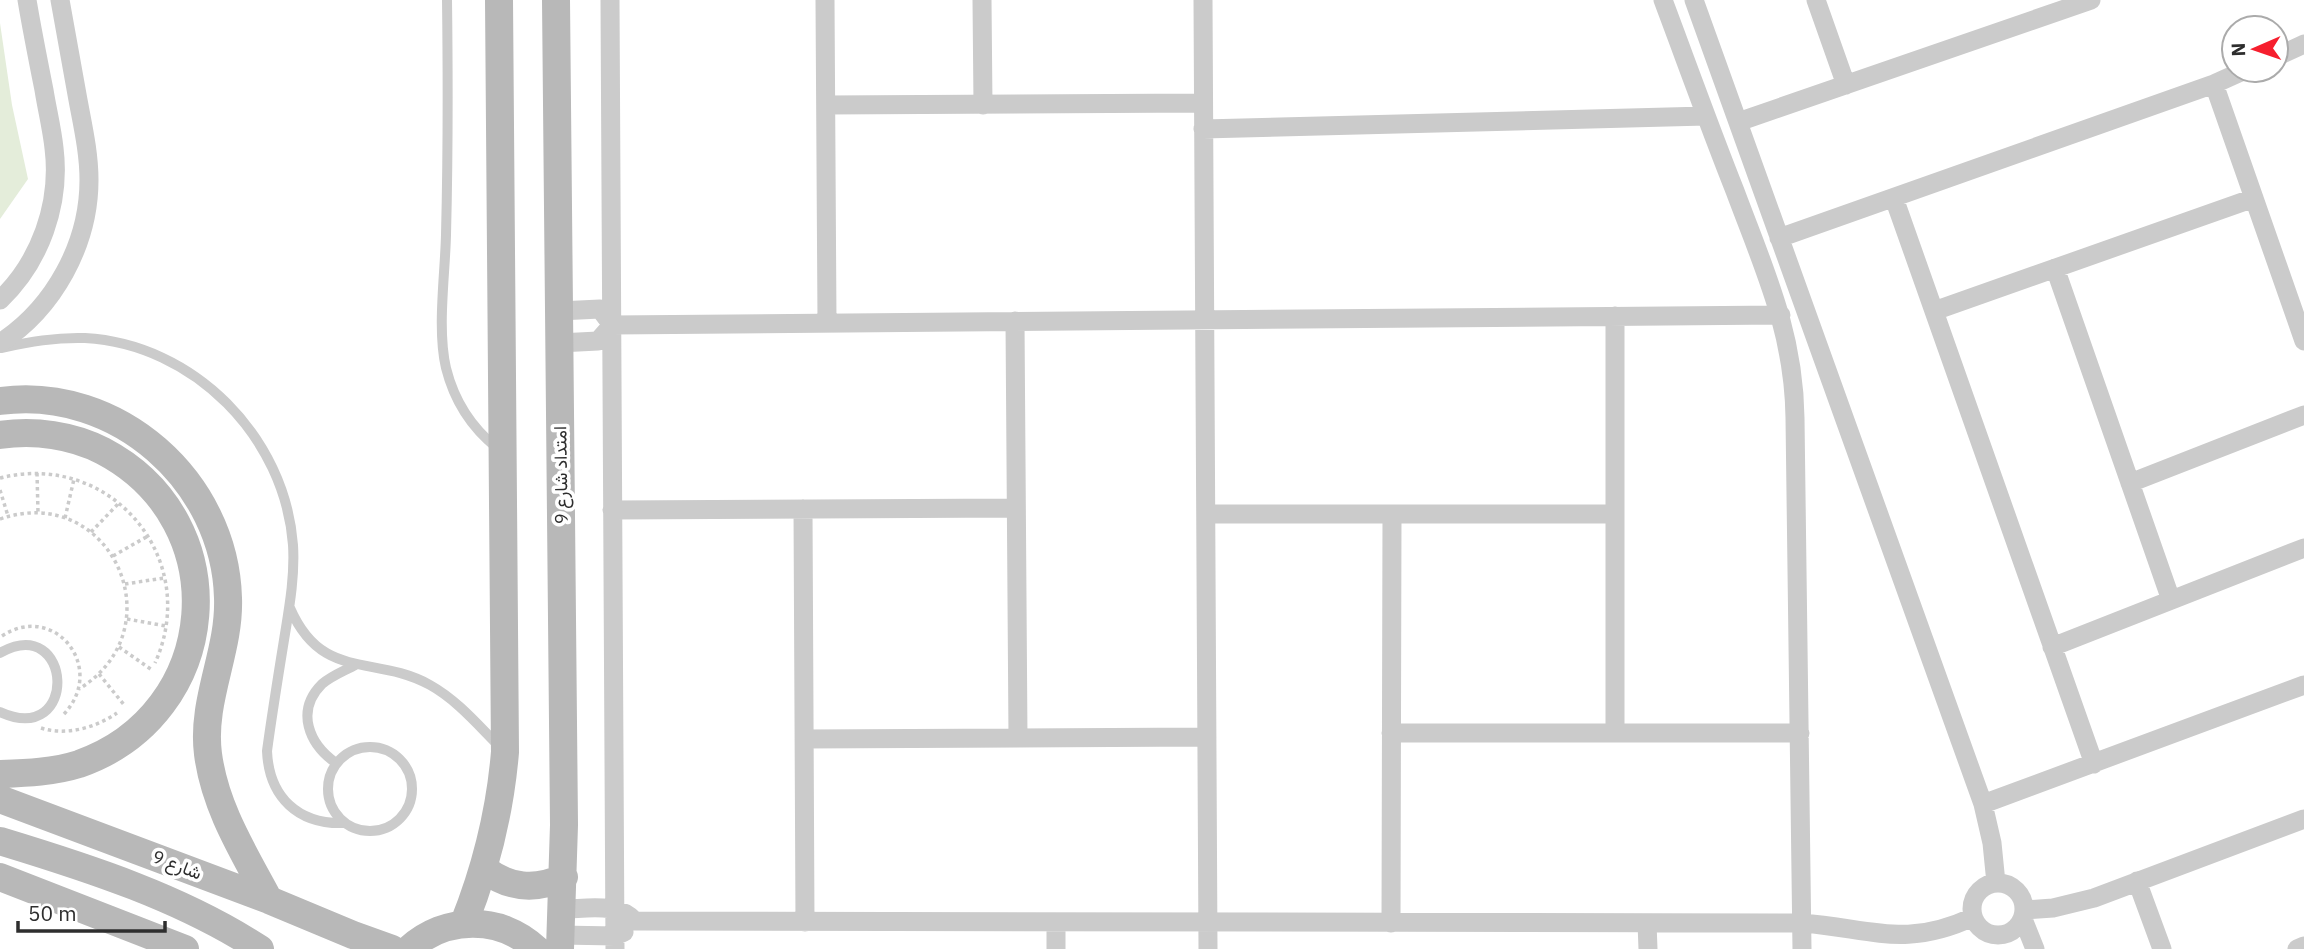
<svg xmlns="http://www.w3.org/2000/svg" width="2304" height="949" font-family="'IBM Plex Sans',Vazirmatn,sans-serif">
	<rect width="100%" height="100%" fill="#fff"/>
	<path fill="#e4edda" d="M0 23 12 105 28 179 0 219Z"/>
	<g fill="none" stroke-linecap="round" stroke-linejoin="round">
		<path stroke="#cbcbcb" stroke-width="3.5" stroke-dasharray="3.5 3.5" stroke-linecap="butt" d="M37 473 38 512
			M0 478C111 450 202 559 155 663
			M0 490 8 516
			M65 518 74 479
			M0 519C110 481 178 628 79 689
			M91 532 119 503
			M113 556 148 536
			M125 584 164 578
			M127 619 166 626
			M2 636C55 601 108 669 63 715
			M119 647 152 670
			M99 674 125 706
			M41 728C66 736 95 728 117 713"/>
		<path stroke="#cbcbcb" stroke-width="10" d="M447 0C448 78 448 157 446 235 445 276 437 329 446 368 454 400 472 428 497 448
			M1 348C29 342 56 337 85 338 194 344 285 437 293 545 295 577 289 609 284 640 278 677 272 714 267 751 269 797 298 825 345 823
			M290 608C322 682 374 654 430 685 457 700 478 725 499 746
			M0 653C73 612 80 748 0 712
			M328 789a42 42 0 1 1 84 0a42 42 0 1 1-84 0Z
			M336 763C309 744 295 711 322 684 331 676 344 671 355 665"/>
		<path stroke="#cbcbcb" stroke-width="19" d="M610 0 615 949
			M825 0 827 322
			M982 0 983 105
			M1203 0 1208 949
			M1663 0C1687 64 1710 128 1735 191 1764 269 1794 332 1795 418L1802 949
			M1694 0 1983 804 1992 843 1996 883
			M1816 0 1846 85
			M2276 57 2304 44
			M2214 84 2304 341
			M826 105 1203 103
			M1738 122 2091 0
			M1203 129 1706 116
			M1894 198 2094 764
			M1779 238 2214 84 2245 70
			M2055 268 2171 600
			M0 300C40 262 61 204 54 148 52 129 47 109 44 90 38 60 32 30 27 0
			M559 311 600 309 612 325
			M1934 311 2254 198
			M1015 321 1018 738
			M612 325 1781 315
			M0 343C54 308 89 244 89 180 89 153 83 127 78 100 72 67 66 33 60 0
			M559 343 598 341 612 325
			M2130 483 2304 415
			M803 509 805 922
			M612 510 1016 508
			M1206 514H1615
			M2052 647 2304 548
			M1391 733H1800
			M1615 733V316
			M804 739 1207 737
			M1983 804 2304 685
			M2137 881 2162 949
			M1972 909a26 26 0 1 1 52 0a26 26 0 1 1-52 0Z
			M562 909C586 909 618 902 635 921L1802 923C1870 928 1905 949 1973 917
			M2025 910 2053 908 2094 898 2304 819
			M2023 919 2035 949
			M1391 923 1392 514
			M1647 923 1648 949
			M561 935 615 936 624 932
			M1056 949V922
			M2297 949 2304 946"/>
		<path stroke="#b8b8b8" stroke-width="28" d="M556 0 564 825 560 949
			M0 401C117 385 225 481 228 598 230 652 201 700 208 754 215 808 244 853 269 900
			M0 435C35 430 72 435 103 451 238 522 222 714 79 764 54 772 26 773 0 774
			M0 799 269 900 353 935 392 949
			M0 841C89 868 182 898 260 949
			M484 869C509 888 535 891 564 877
			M0 877 185 949
			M464 923C486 868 500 812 505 752L499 0
			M409 949C445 916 500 915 536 949"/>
	</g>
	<g text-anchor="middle" stroke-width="7" stroke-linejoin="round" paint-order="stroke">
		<g font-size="18" fill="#2e2e2e" stroke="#fff">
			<text transform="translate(561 475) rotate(-91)" y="6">امتداد شارع 9</text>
			<text transform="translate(177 865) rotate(21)" y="6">شارع 9</text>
		</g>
	</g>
	<g transform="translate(2255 49) rotate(268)"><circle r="33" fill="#ffffff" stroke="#ababab" stroke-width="2"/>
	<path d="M0-5L12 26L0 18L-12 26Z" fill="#f61f2e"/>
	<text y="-10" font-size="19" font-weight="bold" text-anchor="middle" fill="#2e2e2e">N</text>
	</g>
	<path d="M18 921v10h147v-10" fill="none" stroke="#2e2e2e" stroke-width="3.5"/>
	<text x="28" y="921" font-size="21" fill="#2e2e2e" stroke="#ffffff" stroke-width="5" paint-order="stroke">50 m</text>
</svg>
